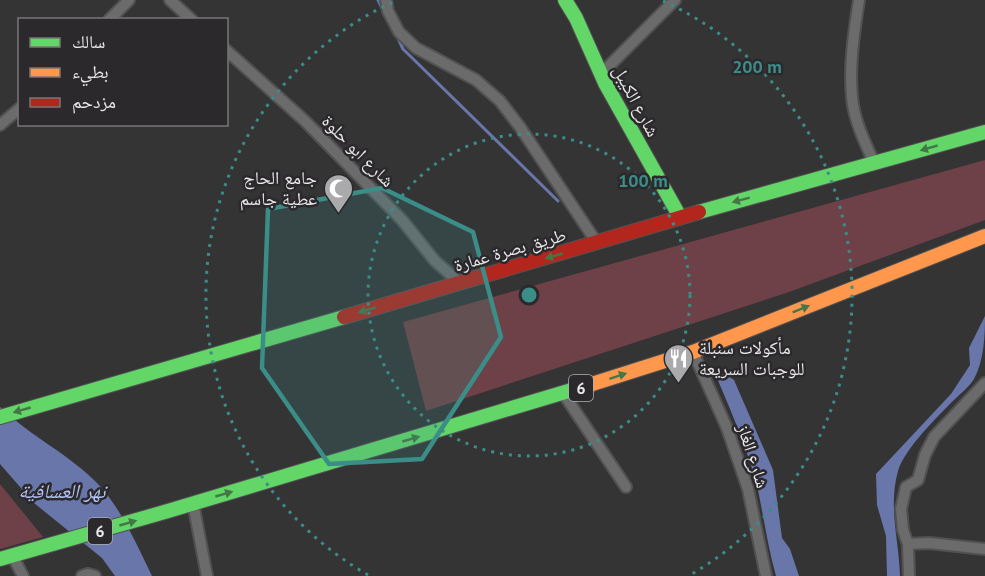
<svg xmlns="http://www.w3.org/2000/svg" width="985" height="576" font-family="'PT Sans','Noto Naskh Arabic',sans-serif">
	<rect width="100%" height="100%" fill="#353435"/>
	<path fill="#6d4147" d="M985 160V220L789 292 426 411 403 322Z
		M0 484 43 537 0 549Z"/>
	<path fill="#6976aa" d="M985 316C985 336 984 360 974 379 970 386 961 393 955 399 938 416 905 448 898 471 888 507 899 540 900 576H887L886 536 877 505 876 474 951 394 970 365 969 348Z
		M724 373 734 380 773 470 782 538 790 549 799 576H776C768 548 764 519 758 490 749 452 732 414 717 378Z
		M0 407C30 436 69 454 98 484 121 508 138 547 152 576H115L102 558 34 503 0 464Z"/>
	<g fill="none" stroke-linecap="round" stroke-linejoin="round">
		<path stroke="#6976aa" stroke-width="3" d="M378 0 384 12
			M397 36 403 49 558 201"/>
		<defs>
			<path id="street" d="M170 0 192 20
				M386 0 388 11 399 32 416 48 476 80 500 101 520 127 597 243
				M859 0C854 32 849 65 852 97 854 121 865 142 874 163
				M109 20 129 0
				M226 50 305 121 402 220 435 261 460 283
				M601 74 675 0
				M0 125 20 108
				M693 352 727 428 748 489 766 576
				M563 393 626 487
				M193 503 207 576
				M908 544 929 543 985 549
				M12 555 23 576
				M82 576 88 574 95 576
				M909 576 908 544 903 530 901 509 906 487 918 480 925 455 934 437 985 383"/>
			<path id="fast" d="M565 0 576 18 605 83 680 217
				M699 212 985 132
				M0 417 344 317
				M0 559 168 511 592 384"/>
			<path id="slow" d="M592 384 693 352 985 236"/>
			<path id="jam" d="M344 317 699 212"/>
		</defs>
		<use href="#street" stroke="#525152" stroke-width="14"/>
		<use href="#fast" stroke="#525152" stroke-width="16"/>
		<use href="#slow" stroke="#525152" stroke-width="16"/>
		<use href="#jam" stroke="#525152" stroke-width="16"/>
		<use href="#street" stroke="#6c6b6c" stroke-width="10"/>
		<use href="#fast" stroke="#63d668" stroke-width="14"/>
		<use href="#slow" stroke="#ff974d" stroke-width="14"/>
		<use href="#jam" stroke="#b3261e" stroke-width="14"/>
	</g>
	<defs><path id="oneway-solid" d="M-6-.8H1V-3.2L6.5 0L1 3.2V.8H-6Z" transform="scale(1.5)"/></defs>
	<g fill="#447747">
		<use href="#oneway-solid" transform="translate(929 148) rotate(164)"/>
		<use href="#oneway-solid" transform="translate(741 200) rotate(165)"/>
		<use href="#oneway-solid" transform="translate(554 256) rotate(164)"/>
		<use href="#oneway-solid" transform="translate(801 309) rotate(-22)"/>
		<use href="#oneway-solid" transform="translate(367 310) rotate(164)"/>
		<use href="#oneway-solid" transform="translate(618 376) rotate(-18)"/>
		<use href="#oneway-solid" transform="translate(22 410) rotate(164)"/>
		<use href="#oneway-solid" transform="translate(411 439) rotate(-16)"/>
		<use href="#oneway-solid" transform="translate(224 494) rotate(-16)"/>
		<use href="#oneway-solid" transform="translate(128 523) rotate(-16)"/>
	</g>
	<path fill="#3b8d87" fill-opacity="0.2" stroke="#3b8d87" stroke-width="4.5" stroke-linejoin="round" d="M382 188 473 232 501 337 422 459 329 464 262 368 268 209Z"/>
	<g fill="none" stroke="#3b8d87" stroke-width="3" stroke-dasharray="3 6">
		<circle cx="529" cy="295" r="161"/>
		<path d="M368 575A323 323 0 0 1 395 1M663 1A323 323 0 0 1 690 575"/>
	</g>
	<defs>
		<symbol id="mosque-pin" viewBox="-11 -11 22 30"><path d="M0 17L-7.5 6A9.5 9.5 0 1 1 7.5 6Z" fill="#aaa9ab" stroke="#2b292c"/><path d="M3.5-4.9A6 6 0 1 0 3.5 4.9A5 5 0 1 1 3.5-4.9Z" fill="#fff"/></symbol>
		<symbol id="restaurant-pin" viewBox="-11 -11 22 30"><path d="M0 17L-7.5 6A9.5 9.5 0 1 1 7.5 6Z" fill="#aaa9ab" stroke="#2b292c"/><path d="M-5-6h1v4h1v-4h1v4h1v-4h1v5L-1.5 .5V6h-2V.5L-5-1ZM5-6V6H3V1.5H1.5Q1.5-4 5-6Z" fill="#fff"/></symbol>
	</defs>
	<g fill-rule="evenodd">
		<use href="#mosque-pin" x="322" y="172" width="33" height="45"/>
		<use href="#restaurant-pin" x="662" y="342" width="33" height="45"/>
	</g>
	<g text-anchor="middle" stroke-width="5" stroke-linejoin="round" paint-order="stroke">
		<g fill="#2b292c" stroke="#b0afb1" stroke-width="1.5">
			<rect x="569" y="375" width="24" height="26" rx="4.5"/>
			<rect x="88" y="518" width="24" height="26" rx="4.5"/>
		</g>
		<g font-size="16" font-weight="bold" fill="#e9e8ea">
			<text x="581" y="394">6</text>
			<text x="100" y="537">6</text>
		</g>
		<g font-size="18" fill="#e9e8ea" stroke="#2b292c">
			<text transform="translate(636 101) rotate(62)" y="6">شارع الكيبل</text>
			<text transform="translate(358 151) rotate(45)" y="6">شارع ابو حلوة</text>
			<text transform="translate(510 250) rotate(-16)" y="6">طريق بصرة عمارة</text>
			<text transform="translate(753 456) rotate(72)" y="6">شارع الغاز</text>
		</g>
		<g font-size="18" fill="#e9e8ea" stroke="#2b292c" text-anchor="end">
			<text x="317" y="184">جامع الحاج<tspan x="317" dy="21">عطية جاسم</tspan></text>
			<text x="699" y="354" text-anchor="start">مأكولات سنبلة<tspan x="699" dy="21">للوجبات السريعة</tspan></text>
		</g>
		<g font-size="20" font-style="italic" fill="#b3c2f3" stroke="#2b292c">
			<text x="62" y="498">نهر العسافية</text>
		</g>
	</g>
	<circle cx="529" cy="295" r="9" fill="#3b8d87" stroke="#2b292c" stroke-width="3"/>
	<g font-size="18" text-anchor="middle" font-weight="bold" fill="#3b8d87" stroke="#2b292c" stroke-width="5" stroke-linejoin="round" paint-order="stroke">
		<text x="757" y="73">200 m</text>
		<text x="643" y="187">100 m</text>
	</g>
	<rect x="18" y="18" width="210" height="108" fill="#2b292c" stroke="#777578" stroke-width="1.5"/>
	<rect x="30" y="38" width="30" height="9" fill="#63d668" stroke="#777578" stroke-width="1.5"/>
	<text x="72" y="48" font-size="18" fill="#e9e8ea">سالك</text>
	<rect x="30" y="68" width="30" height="9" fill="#ff974d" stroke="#777578" stroke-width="1.5"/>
	<text x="72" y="78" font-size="18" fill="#e9e8ea">بطيء</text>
	<rect x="30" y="98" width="30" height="9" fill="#b3261e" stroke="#777578" stroke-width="1.5"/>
	<text x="72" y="108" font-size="18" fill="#e9e8ea">مزدحم</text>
</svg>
